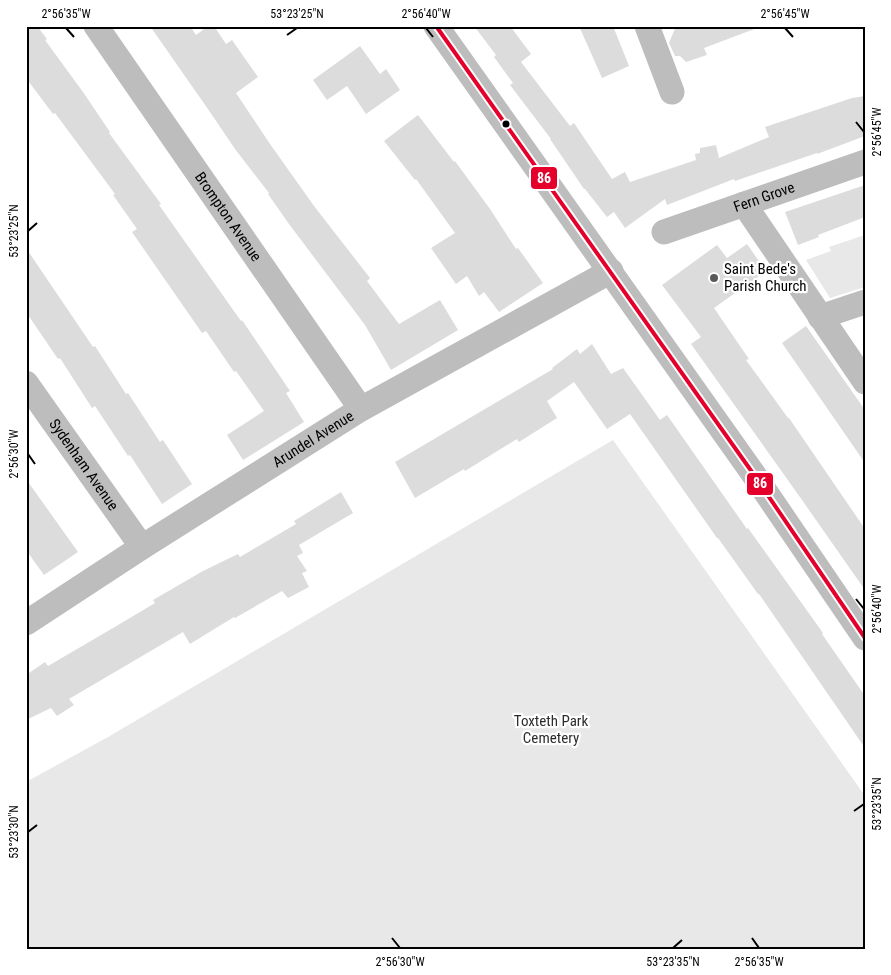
<svg xmlns="http://www.w3.org/2000/svg" width="891" height="975" font-family="'Roboto Condensed',sans-serif">
	<rect width="100%" height="100%" fill="#fff"/>
	<path fill="#e8e8e8" d="M865 235V287L830 298 806 260 831 251 829 247Z
		M613 440 865 796V949H26V782L108 737Z"/>
	<path fill="#dcdcdc" d="M26 26H37L47 39 45 40 83 92 110 132 109 133 161 204 159 205 241 321 242 320 290 391 286 393 304 422 243 460 227 435 264 411 236 371 234 372 206 331 202 333 132 232 137 229 113 195 115 194 55 113 53 114 26 78Z
		M150 26H190L196 35 208 26H214L226 44 232 40 258 77 236 93 270 144 314 206 370 278 367 281 399 324 440 300 458 330 391 370 365 325 289 224 268 194 269 193 235 149 210 112Z
		M474 26H510L531 54 521 62 570 126 574 123 612 179 625 172 630 182 696 160 695 154 700 153V148L716 145 719 158 769 137 765 127 852 98 865 96V136L817 154V153L735 181 734 179 667 205 665 199 625 228 614 212 607 217 585 189H584L550 139H551L510 85 513 83 494 57 496 55Z
		M579 26H613L629 66 602 78Z
		M676 26H757V28L704 48 707 55 686 62 680 56H675L669 43Z
		M360 46 380 74 386 69 400 90 366 114 347 86 327 100 313 80Z
		M418 115 454 162 455 161 490 209 516 249 518 248 543 283 499 312 484 292 479 296 467 276 456 284 431 248 455 233 416 179 415 180 384 141Z
		M865 185V217L818 235 819 237 798 245 785 212Z
		M747 244 766 271 714 308 749 359 746 360 788 418H789L865 529V590L802 500 691 344 701 337 662 285 717 245 727 258Z
		M26 248 93 347 95 346 126 394 128 393 160 442 163 440 192 484 162 504 130 455 128 456 95 406 92 408 60 358 58 359 26 312Z
		M806 326 865 410V463L782 343Z
		M592 344 611 374 623 368 660 420 667 415 747 529 748 528 823 633 822 634 865 696V748L759 594H758L718 538H717L630 414 607 429 574 382 547 401 557 418 519 442 517 439 465 471 464 469 415 498 395 462 553 369 552 368 577 349 580 354Z
		M26 479 78 552 44 575 26 550Z
		M341 492 353 513 299 545 303 553 297 556 307 571 302 573 309 587 288 598 282 591 235 618 234 617 190 644 183 632 69 699 74 705 57 716 51 708 26 720V675L45 662 48 666 113 628 155 603 153 600 203 571 238 554 240 557 296 524 294 521Z"/>
	<g fill="none" stroke-linecap="round" stroke-linejoin="round">
		<g stroke="#bdbdbd" stroke-width="25">
			<path id="s1" d="M96 26 361 409"/>
			<path d="M436 26 752 472 865 638"/>
			<path d="M647 26 672 92"/>
			<path d="M744 204 865 382"/>
			<path id="s2" d="M664 232 865 162"/>
			<path d="M820 317 865 302"/>
			<path id="s3" d="M26 383 142 547"/>
			<path id="s4" d="M26 623 142 547 361 409 611 271"/>
		</g>
		<defs>
			<path id="bus-1" d="M436 26 752 472 865 638"/>
		</defs>
		<use href="#bus-1" stroke="#fff" stroke-width="8"/>
		<use href="#bus-1" stroke="#e4002b" stroke-width="4"/>
	</g>
	<path fill="none" stroke="#000" stroke-width="2" d="M66 28 74 37M426 28 433 37M785 28 793 37M287 35 297 28M856 122 864 132M28 231 37 223M28 454 35 464M856 599 864 609M854 811 864 804M28 832 37 825M392 938 400 948M752 938 759 948M673 948 682 940"/>
	<circle fill="#000" stroke="#fff" stroke-width="2" cx="506" cy="124" r="4.5"/>
	<circle fill="#595959" stroke="#fff" stroke-width="2" cx="714" cy="278" r="5"/>
	<g text-anchor="middle" stroke-width="4.5" stroke-linejoin="round" paint-order="stroke">
		<g font-size="15" fill="#000" stroke="#fff">
			<text dy="5" stroke="none"><textPath href="#s2" startOffset="106">Fern Grove</textPath></text>
			<text dy="5" stroke="none"><textPath href="#s1" startOffset="232">Brompton Avenue</textPath></text>
			<text dy="5" stroke="none"><textPath href="#s4" startOffset="341">Arundel Avenue</textPath></text>
			<text dy="5" stroke="none"><textPath href="#s3" startOffset="100">Sydenham Avenue</textPath></text>
		</g>
		<g font-size="15" fill="#000" stroke="#fff" text-anchor="start">
			<text x="724" y="274">Saint Bede's<tspan x="724" dy="17">Parish Church</tspan></text>
		</g>
		<g font-size="15" fill="#2d2d2d" stroke="#fff">
			<text x="551" y="726">Toxteth Park<tspan x="551" dy="17">Cemetery</tspan></text>
		</g>
	</g>
	<g stroke="#fff" stroke-width="2">
		<rect x="530" y="166" width="28" height="24" rx="5" fill="#e4002b"/>
		<rect x="746" y="472" width="28" height="24" rx="5" fill="#e4002b"/>
	</g>
	<g font-size="14" text-anchor="middle" font-weight="bold" fill="#fff">
		<text x="544" y="183">86</text>
		<text x="760" y="488">86</text>
	</g>
	<rect width="891" height="975" fill="none" stroke="#ffffff" stroke-width="55"/>
	<rect x="28" y="28" width="836" height="920" fill="none" stroke="#000" stroke-width="2"/>
	<g font-size="12" text-anchor="middle" fill="#000">
		<text x="66" y="18">2°56'35"W</text>
		<text x="297" y="18">53°23'25"N</text>
		<text x="426" y="18">2°56'40"W</text>
		<text x="785" y="18">2°56'45"W</text>
		<text transform="translate(877 132) rotate(-90)" y="4">2°56'45"W</text>
		<text transform="translate(14 231) rotate(-90)" y="4">53°23'25"N</text>
		<text transform="translate(14 454) rotate(-90)" y="4">2°56'30"W</text>
		<text transform="translate(877 609) rotate(-90)" y="4">2°56'40"W</text>
		<text transform="translate(877 804) rotate(-90)" y="4">53°23'35"N</text>
		<text transform="translate(14 832) rotate(-90)" y="4">53°23'30"N</text>
		<text x="400" y="966">2°56'30"W</text>
		<text x="673" y="966">53°23'35"N</text>
		<text x="759" y="966">2°56'35"W</text>
	</g>
</svg>
